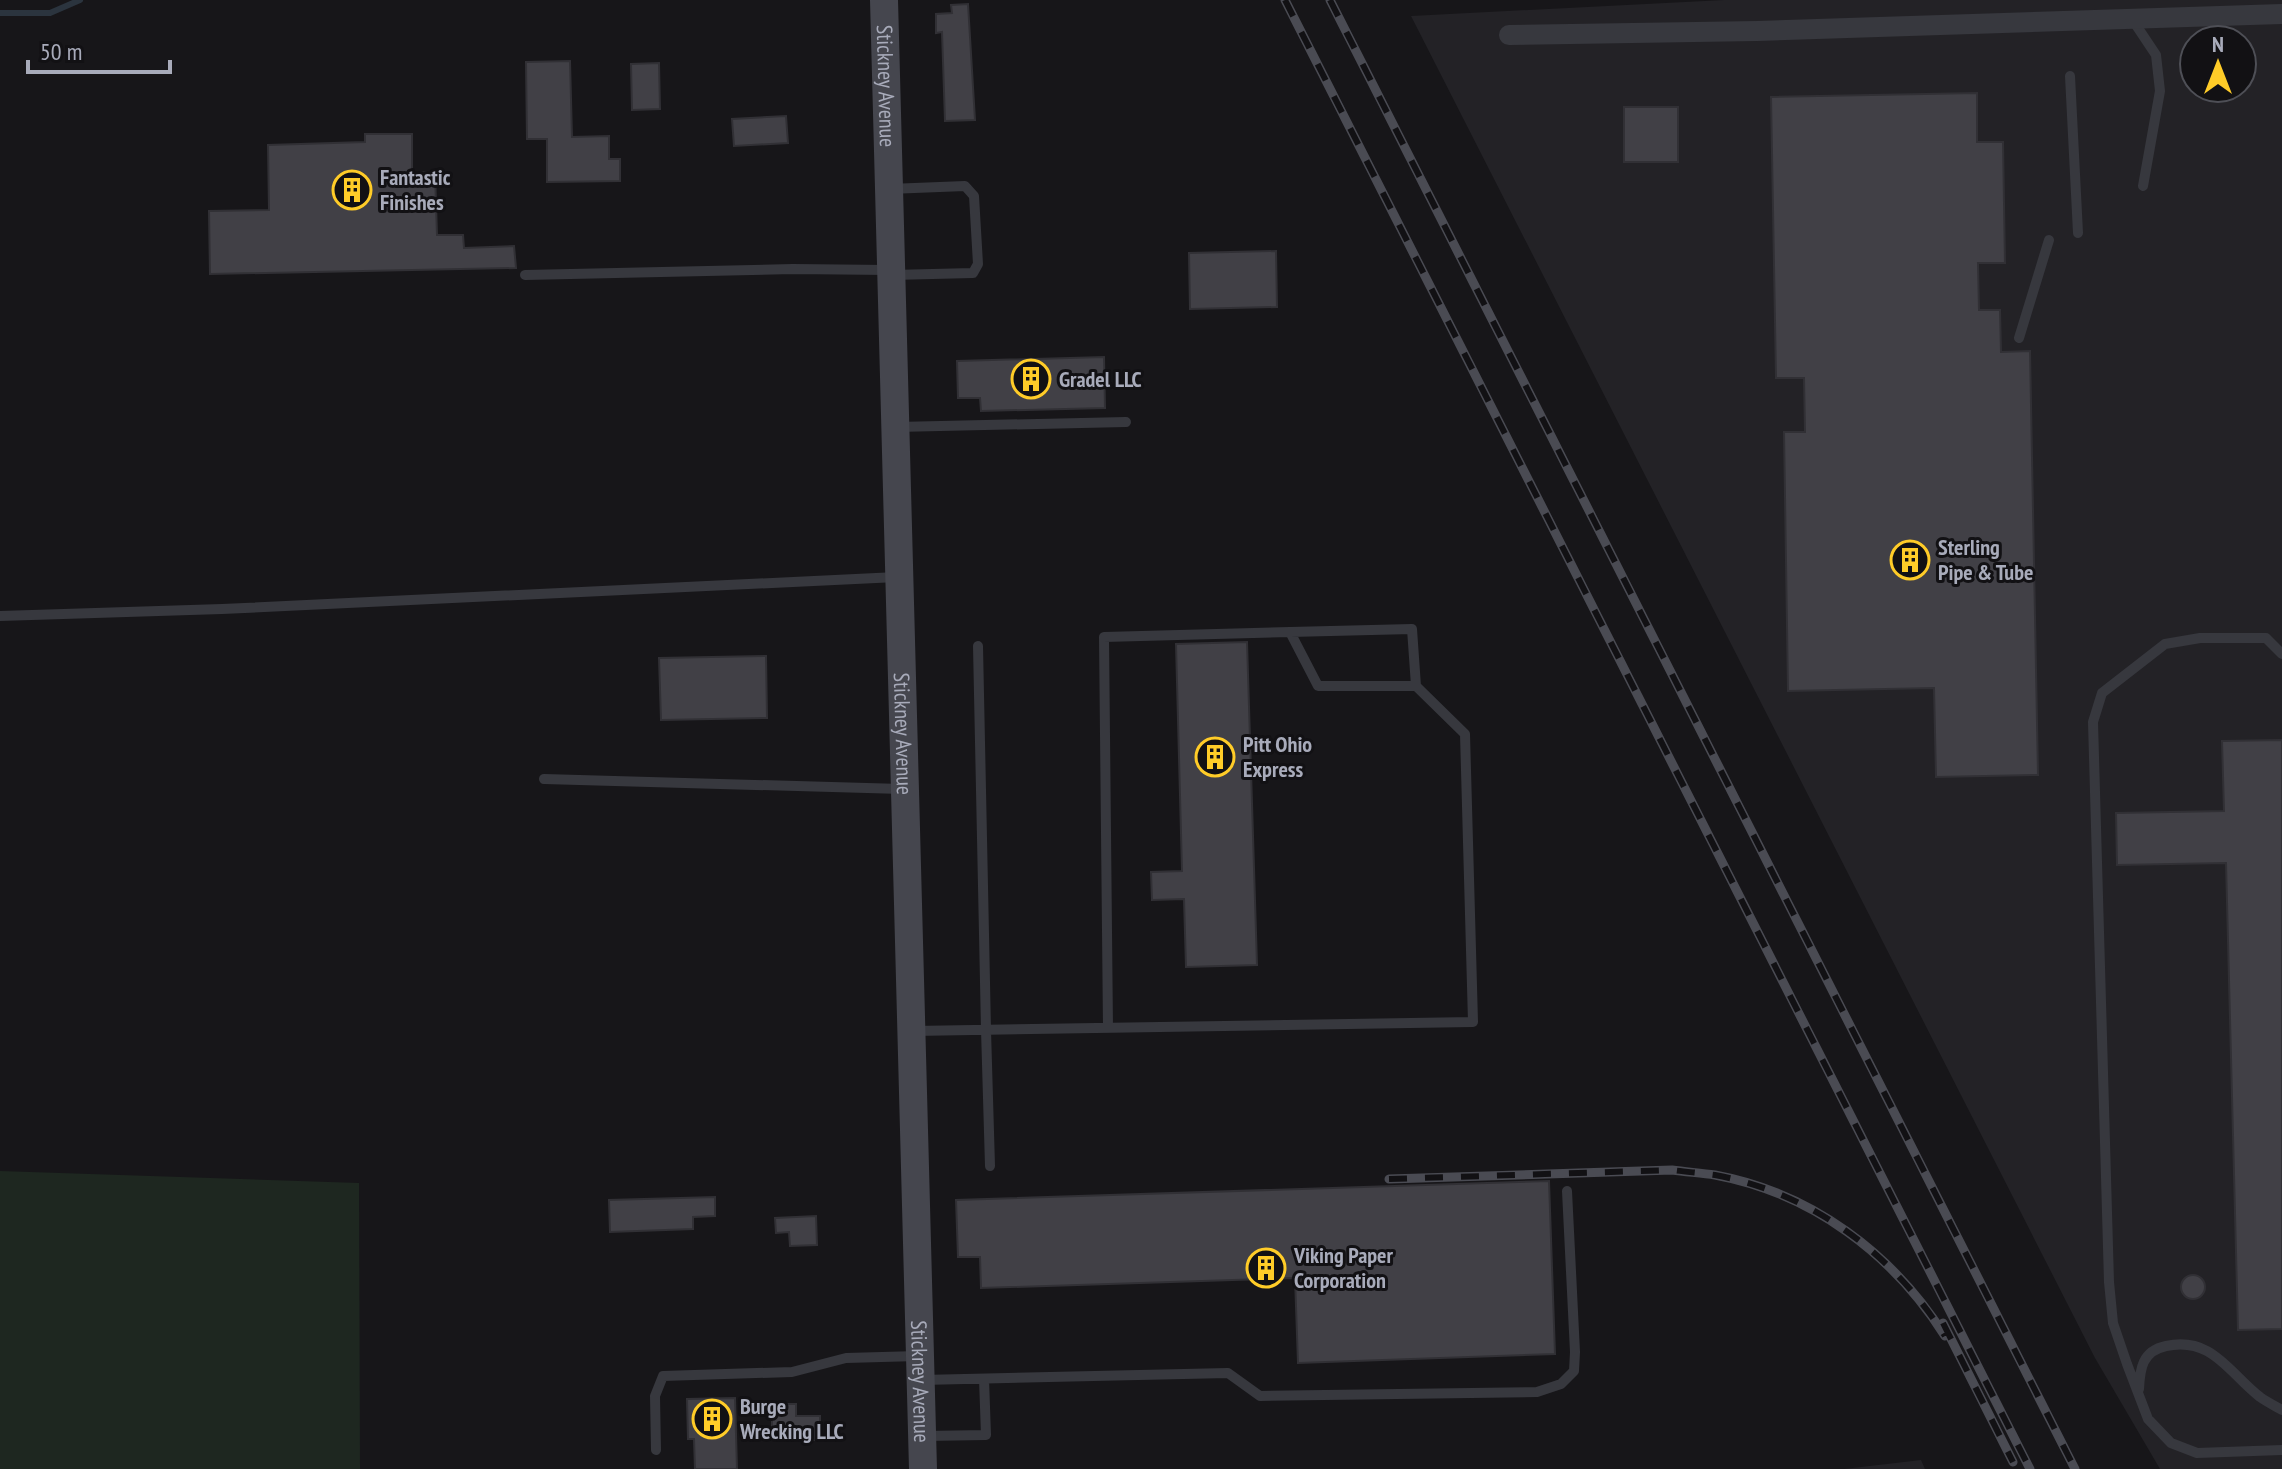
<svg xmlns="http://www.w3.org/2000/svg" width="2282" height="1469" font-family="'PT Sans Narrow',sans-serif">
	<rect width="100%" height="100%" fill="#171619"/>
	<path fill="#232226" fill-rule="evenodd" d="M1724 0H2282V1469H2160L2095 1358 1411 16ZM2194 40H2242V88H2194Z
		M1921 1460 1925 1469H1844Z"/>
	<path fill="#1e2720" d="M0 1171 359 1183 360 1469H0Z"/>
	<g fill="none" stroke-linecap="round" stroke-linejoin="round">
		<path stroke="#2b343e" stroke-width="6" d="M0 13H50L80 0"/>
	</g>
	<path fill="#414046" stroke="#313035" stroke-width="2" d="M968 4 975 120 945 121 942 32 936 33V14L952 13 951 5Z
		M570 61 572 137 609 136V159H620V181L547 182V139H527L526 62Z
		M659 63 660 109 632 110 631 64Z
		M1977 93V142H2003L2005 263H1978L1979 310H2000L2001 352 2030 351 2038 775 1936 777 1934 688 1788 691 1784 432H1805L1804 378H1776L1771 97Z
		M1624 107H1678V162H1624Z
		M786 116 788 143 734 146 732 119Z
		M365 134H412V173L435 172 437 235H463L464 248 514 246 516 268 210 274 209 211 269 210 268 145 365 142Z
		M1276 251 1277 307 1190 309 1189 253Z
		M1104 357 1105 408 981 411 980 398H958L957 361Z
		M1247 642 1257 965 1186 967 1184 899 1152 900 1151 872 1182 871 1176 644Z
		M766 656 767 718 661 720 659 658Z
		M2282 740V1329L2238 1330 2226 863 2117 865 2116 813 2224 811 2222 741Z
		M1549 1181 1555 1354 1298 1363 1295 1278 981 1288 980 1257H958L956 1200Z
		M715 1197V1216L693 1217V1229L610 1232 609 1200Z
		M816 1216 817 1245 790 1246 789 1232 776 1233 775 1218Z
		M2181 1287a12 12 0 1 1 24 0a12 12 0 1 1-24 0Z
		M735 1398 737 1469H695L694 1439H688L687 1399Z
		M772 1404H796V1416H820V1440H772Z"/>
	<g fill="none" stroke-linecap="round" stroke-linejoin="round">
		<path stroke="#37383e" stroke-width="10" d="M2132 19 2156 55 2160 91 2143 186
			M2070 76 2078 233
			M889 189 965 186 974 196 978 264 973 273 892 275
			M525 275 793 269 888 270
			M2019 338 2049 240
			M896 427 1126 422
			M0 616 222 609 897 577
			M1290 632 1412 629 1416 686
			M978 646 986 1030 990 1166
			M2282 654 2266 638H2200L2165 644 2102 693 2093 722 2109 1282 2113 1323 2127 1364 2148 1419 2171 1443 2197 1453 2282 1450
			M544 779 902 789
			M913 1031 1473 1022 1465 734 1416 686H1318L1290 632 1104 637 1108 1028
			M922 1380 1228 1373 1260 1396 1537 1392 1561 1384 1574 1371 1575 1352 1567 1191
			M2139 1389C2140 1369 2142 1351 2166 1346 2212 1336 2229 1373 2260 1397 2267 1402 2275 1406 2282 1410
			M925 1436 986 1435 984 1379
			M656 1450 655 1396 663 1376 792 1372 846 1358 918 1356"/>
		<path stroke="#37383e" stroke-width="20" d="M1509 35 1757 31 2282 14"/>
		<path stroke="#45464e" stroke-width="28" id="s1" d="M884 0 923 1469"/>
		<defs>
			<path id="rail" d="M1285 0 2030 1469
				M1330 0 2075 1469
				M1389 1179 1672 1170C1687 1172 1701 1173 1715 1175 1812 1193 1893 1254 1945 1336
				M1943 1323 2013 1462"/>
		</defs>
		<use href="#rail" stroke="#4a4b53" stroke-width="9"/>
		<use href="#rail" stroke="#121114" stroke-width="6" stroke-dasharray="18" stroke-linecap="butt"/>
	</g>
	<defs>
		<symbol id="building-ring" viewBox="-11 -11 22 22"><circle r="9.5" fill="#121114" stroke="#ffcc28" stroke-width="1.5"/><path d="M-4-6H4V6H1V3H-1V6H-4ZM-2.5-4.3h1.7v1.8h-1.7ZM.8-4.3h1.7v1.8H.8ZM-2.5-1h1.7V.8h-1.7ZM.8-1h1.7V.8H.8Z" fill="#ffcc28"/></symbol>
	</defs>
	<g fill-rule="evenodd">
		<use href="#building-ring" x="330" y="168" width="44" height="44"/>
		<use href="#building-ring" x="1009" y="357" width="44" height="44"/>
		<use href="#building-ring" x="1888" y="538" width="44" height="44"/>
		<use href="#building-ring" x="1193" y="735" width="44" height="44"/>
		<use href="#building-ring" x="1244" y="1246" width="44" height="44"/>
		<use href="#building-ring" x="690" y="1397" width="44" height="44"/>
	</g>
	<g text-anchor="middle" stroke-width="6" stroke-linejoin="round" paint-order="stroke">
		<g font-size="22" fill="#a8abba" stroke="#121114">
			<text dy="8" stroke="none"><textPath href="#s1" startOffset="86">Stickney Avenue</textPath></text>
			<text dy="8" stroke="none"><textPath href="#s1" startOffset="734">Stickney Avenue</textPath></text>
			<text dy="8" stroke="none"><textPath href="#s1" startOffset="1382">Stickney Avenue</textPath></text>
		</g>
		<g font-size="22" font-weight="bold" fill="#a8abba" stroke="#121114" text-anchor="start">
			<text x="380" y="185">Fantastic<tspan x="380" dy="25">Finishes</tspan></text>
			<text x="1059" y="387">Gradel LLC</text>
			<text x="1938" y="555">Sterling<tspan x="1938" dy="25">Pipe &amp; Tube</tspan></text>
			<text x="1243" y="752">Pitt Ohio<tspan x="1243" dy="25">Express</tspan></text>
			<text x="1294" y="1263">Viking Paper<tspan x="1294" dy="25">Corporation</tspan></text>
			<text x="740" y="1414">Burge<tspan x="740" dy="25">Wrecking LLC</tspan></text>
		</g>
	</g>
	<g transform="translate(2218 64)"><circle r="38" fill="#121114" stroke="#4e4f56" stroke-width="2"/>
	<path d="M0-6L14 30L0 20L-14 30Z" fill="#ffcc28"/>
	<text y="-12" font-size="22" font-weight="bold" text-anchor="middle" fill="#a8abba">N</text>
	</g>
	<path d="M28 60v12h142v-12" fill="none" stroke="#a8abba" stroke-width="4"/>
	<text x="40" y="60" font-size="24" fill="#a8abba" stroke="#121114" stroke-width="6" paint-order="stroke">50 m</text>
</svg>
